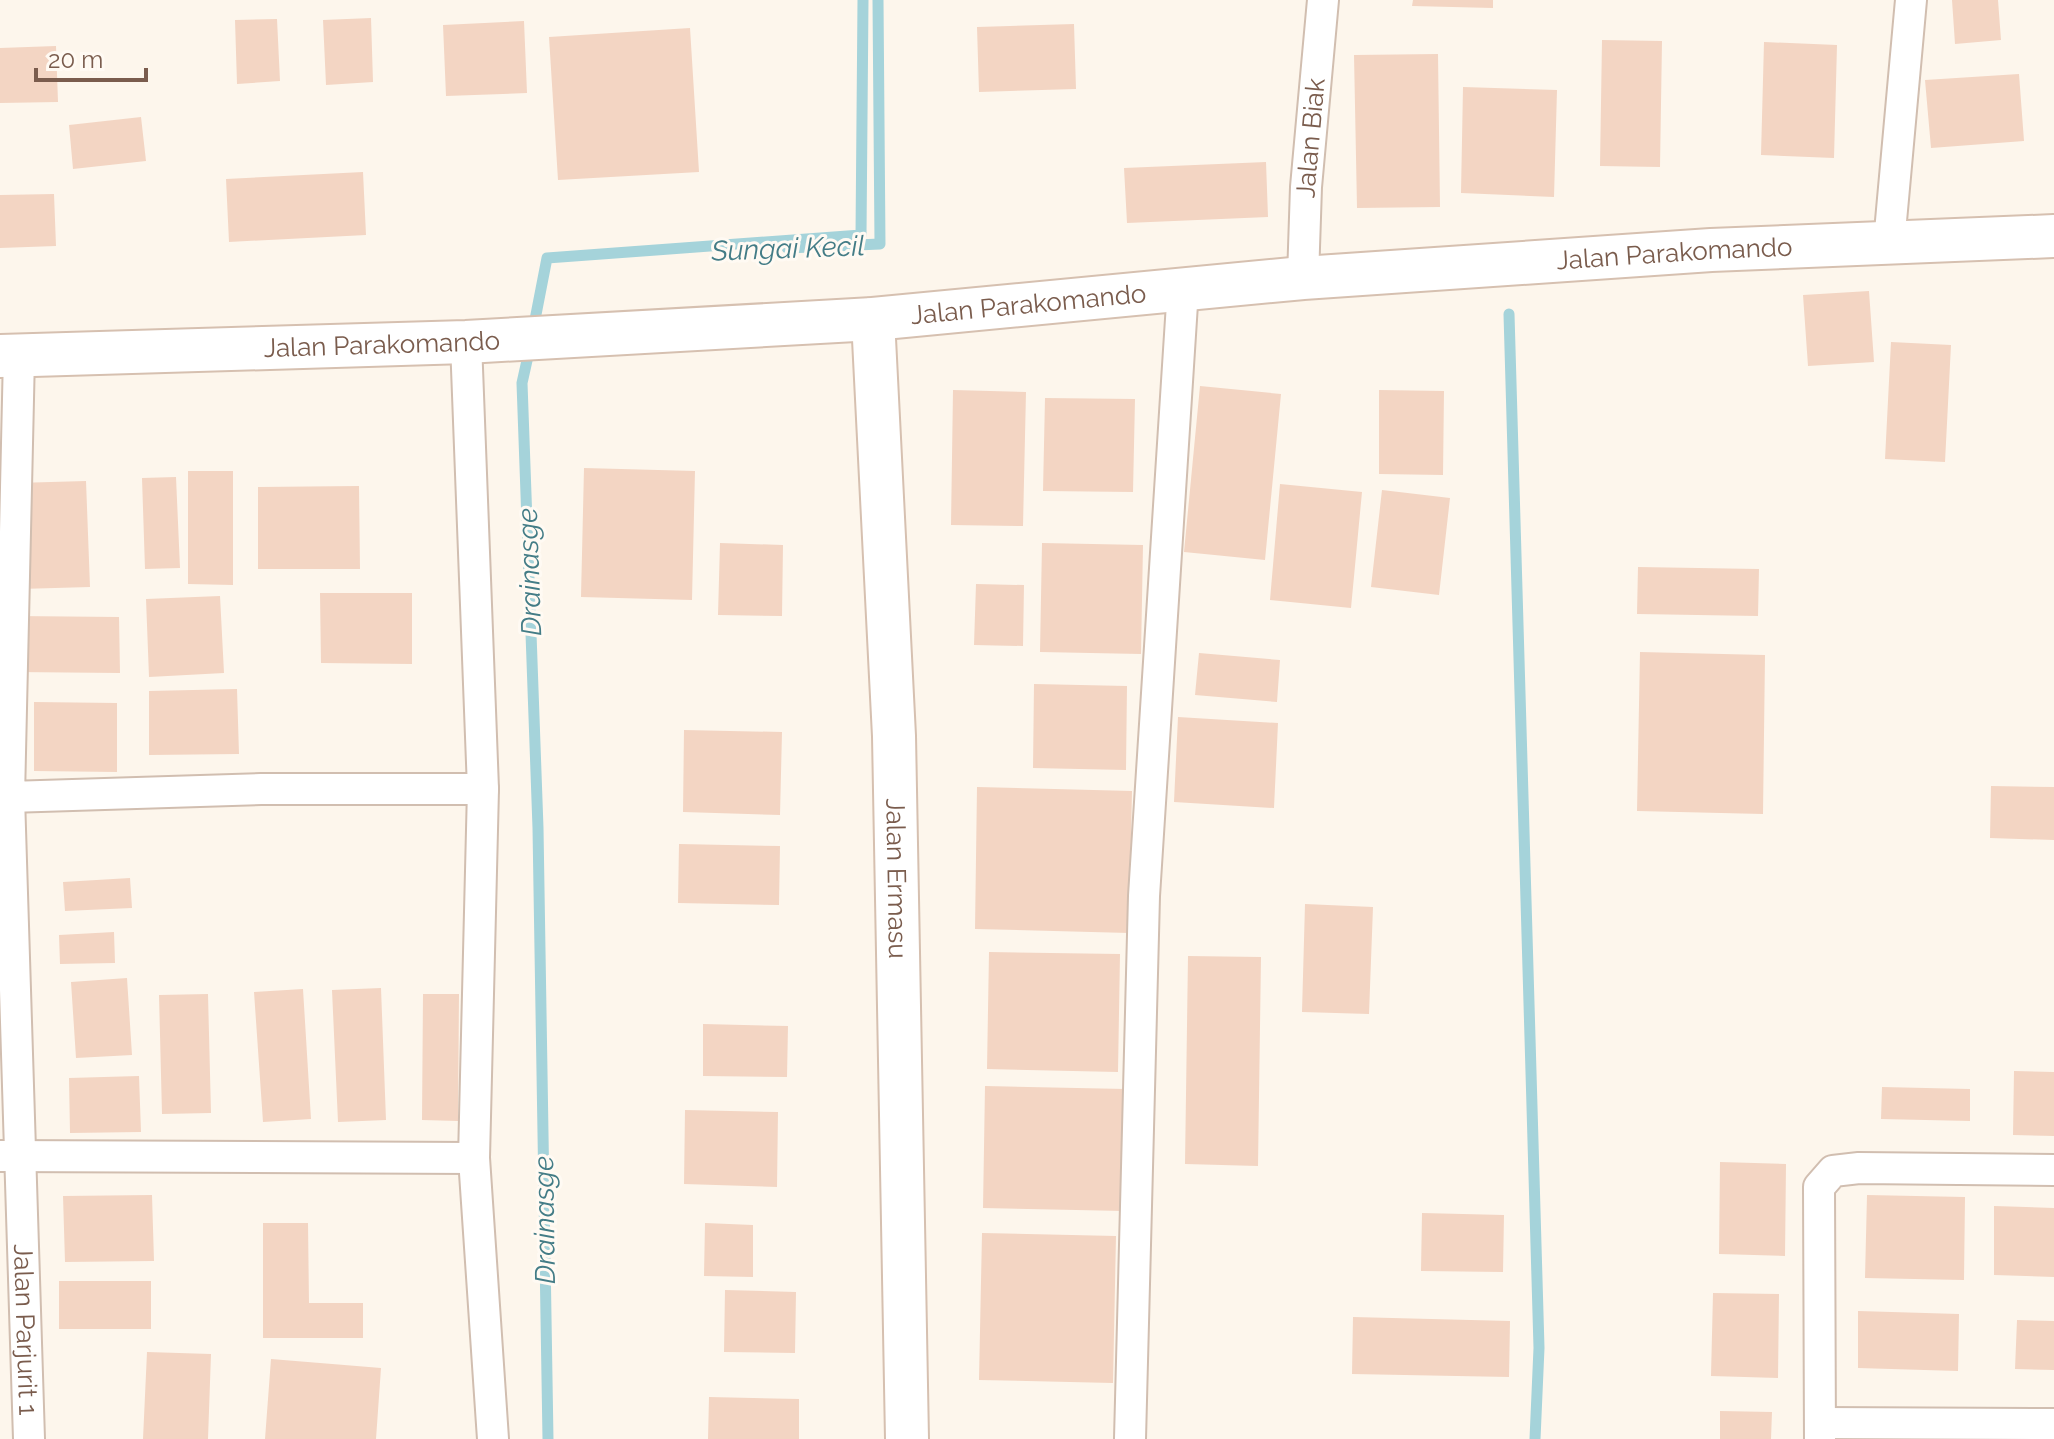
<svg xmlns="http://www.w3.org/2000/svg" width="2054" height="1439" font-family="Raleway,sans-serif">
	<rect width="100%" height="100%" fill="#fdf6ec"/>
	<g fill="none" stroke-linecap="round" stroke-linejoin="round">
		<path stroke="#a5d3da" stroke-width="11" d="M787 248 880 244 878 0
			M1509 314 1539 1348 1535 1439
			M533 330 547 258 861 235 863 0
			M530 347 522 383 538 828 548 1439"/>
	</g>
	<path fill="#f3d5c3" d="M1413 0H1493V8L1412 6Z
		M1952 0H1998L2001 40 1955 44Z
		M371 18 373 82 326 85 323 20Z
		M277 19 280 81 237 84 235 20Z
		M524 21 527 93 446 96 443 25Z
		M1074 24 1076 89 979 92 977 27Z
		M690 28 699 172 558 180 549 37Z
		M1602 40 1662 41 1660 167 1600 166Z
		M1764 42 1837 45 1834 158 1761 155Z
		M56 46 58 102 0 103V48Z
		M1438 54 1440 207 1357 208 1354 55Z
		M2019 74 2024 141 1931 148 1925 80Z
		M1463 87 1557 90 1554 197 1461 193Z
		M141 117 146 161 73 169 69 125Z
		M1266 162 1268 217 1127 223 1124 168Z
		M363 172 366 235 229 242 226 179Z
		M54 194 56 246 0 248V195Z
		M1869 291 1874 362 1808 366 1803 295Z
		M1891 342 1951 345 1945 462 1885 459Z
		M1200 386 1281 394 1265 560 1184 552Z
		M953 390 1026 392 1023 526 951 525Z
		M1379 390 1444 391 1443 475 1379 474Z
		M1045 398 1135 399 1133 492 1043 491Z
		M584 468 695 471 692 600 581 597Z
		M188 471H233V585L188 584Z
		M176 477 180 568 145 569 142 478Z
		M86 481 90 587 20 589 16 483Z
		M1280 484 1362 492 1351 608 1270 600Z
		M359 486 360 569H258V487Z
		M1382 490 1450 498 1439 595 1371 587Z
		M720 543 783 545 782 616 718 615Z
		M1042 543 1143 545 1141 654 1040 652Z
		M1638 567 1759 569 1758 616 1637 614Z
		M976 584 1024 585 1023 646 974 645Z
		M320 593H412V664L321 663Z
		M220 596 224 673 149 677 146 599Z
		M16 616 119 617 120 673 15 672Z
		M1640 652 1765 655 1763 814 1637 811Z
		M1199 653 1280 660 1277 702 1195 695Z
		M1034 684 1127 686 1126 770 1033 768Z
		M237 689 239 754 149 755V691Z
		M34 702 117 703V772L34 771Z
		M1178 717 1278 723 1274 808 1174 802Z
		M684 730 782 732 780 815 683 812Z
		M1991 786 2054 787V840L1990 838Z
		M977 787 1132 791 1129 933 975 929Z
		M679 844 780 846 779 905 678 903Z
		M130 878 132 908 65 911 63 882Z
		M1305 904 1373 907 1369 1014 1302 1012Z
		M114 932 115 963 60 964 59 935Z
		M989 952 1120 954 1118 1072 987 1069Z
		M1188 956 1261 957 1258 1166 1185 1164Z
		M127 978 132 1055 76 1058 71 982Z
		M381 988 386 1120 338 1122 332 990Z
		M303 989 311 1119 263 1122 254 992Z
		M208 994 211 1113 162 1114 159 995Z
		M423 994H459L458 1121 422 1120Z
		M703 1024 788 1026 787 1077 703 1076Z
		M2014 1071 2054 1072V1136L2013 1135Z
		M139 1076 141 1132 70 1133 69 1078Z
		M985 1086 1126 1089 1124 1211 983 1208Z
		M1882 1087 1970 1089V1121L1881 1119Z
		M685 1110 778 1112 777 1187 684 1184Z
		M1720 1162 1786 1164 1785 1256 1719 1254Z
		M152 1195 154 1261 65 1262 63 1196Z
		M1867 1195 1965 1197 1964 1280 1865 1278Z
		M1994 1206 2054 1208V1277L1994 1275Z
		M1422 1213 1504 1215 1503 1272 1421 1271Z
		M263 1223H308L309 1303H363V1338H263Z
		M705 1223 753 1225V1277L704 1276Z
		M982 1233 1116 1236 1113 1383 979 1380Z
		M59 1281H151V1329H59Z
		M725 1290 796 1292 795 1353 724 1352Z
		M1713 1293 1779 1294 1778 1378 1711 1376Z
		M1858 1311 1959 1314 1958 1371 1858 1368Z
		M1353 1317 1510 1321 1509 1377 1352 1374Z
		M2017 1320 2054 1321V1370L2015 1369Z
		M147 1352 211 1354 208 1439H143Z
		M271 1359 381 1368 376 1439H265Z
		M709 1397 799 1399V1439H708Z
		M1720 1411 1772 1412 1771 1439H1720Z"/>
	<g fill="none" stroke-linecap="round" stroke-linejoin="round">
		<defs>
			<g id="street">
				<path d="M1889 243 1911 0"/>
				<path id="s1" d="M1303 278 1306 187 1323 0"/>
				<path d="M466 342 483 789 474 1158 493 1439"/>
				<path d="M19 355 9 797 261 789H483"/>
				<path id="s2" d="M0 796 9 797 29 1439"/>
				<path d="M0 1156 474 1158"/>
				<path d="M1820 1423 2054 1424"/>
				<path d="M1130 1439 1144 896 1183 288"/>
				<path d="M1820 1439 1819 1187 1833 1171 1859 1168 2054 1170"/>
			</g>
			<g id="secondary">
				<path id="s3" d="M873 319 894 736 907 1439"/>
				<path id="s4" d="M0 356 466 342 873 319 1303 278 1711 250 2054 236"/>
			</g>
		</defs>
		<use href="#street" stroke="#d1beb0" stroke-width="34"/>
		<use href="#secondary" stroke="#d6c0b0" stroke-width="46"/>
		<use href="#street" stroke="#fff" stroke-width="30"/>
		<use href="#secondary" stroke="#fff" stroke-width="42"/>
	</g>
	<g text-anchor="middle" stroke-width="6" stroke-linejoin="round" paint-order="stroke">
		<g font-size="26" fill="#7a5c4d" stroke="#fffaf3">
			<text dy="9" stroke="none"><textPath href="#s1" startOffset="140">Jalan Biak</textPath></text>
			<text dy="9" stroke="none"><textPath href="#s4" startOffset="1678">Jalan Parakomando</textPath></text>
			<text dy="9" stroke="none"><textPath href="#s4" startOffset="1030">Jalan Parakomando</textPath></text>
			<text dy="9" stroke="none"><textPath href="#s4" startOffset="382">Jalan Parakomando</textPath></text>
			<text dy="9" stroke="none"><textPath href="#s3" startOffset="560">Jalan Ermasu</textPath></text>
			<text dy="9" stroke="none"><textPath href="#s2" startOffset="542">Jalan Parjurit 1</textPath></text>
		</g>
		<g font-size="28" font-style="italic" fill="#437c86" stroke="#fffaf3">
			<text transform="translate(788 248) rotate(-2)" y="10">Sungai Kecil</text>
			<text transform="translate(529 572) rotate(-92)" y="10">Drainasge</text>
			<text transform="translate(544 1220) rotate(-91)" y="10">Drainasge</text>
		</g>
	</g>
	<path d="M36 68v12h110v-12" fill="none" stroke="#7a5c4d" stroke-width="4"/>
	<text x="48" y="68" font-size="24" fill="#7a5c4d" stroke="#fffaf3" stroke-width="6" paint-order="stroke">20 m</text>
</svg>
